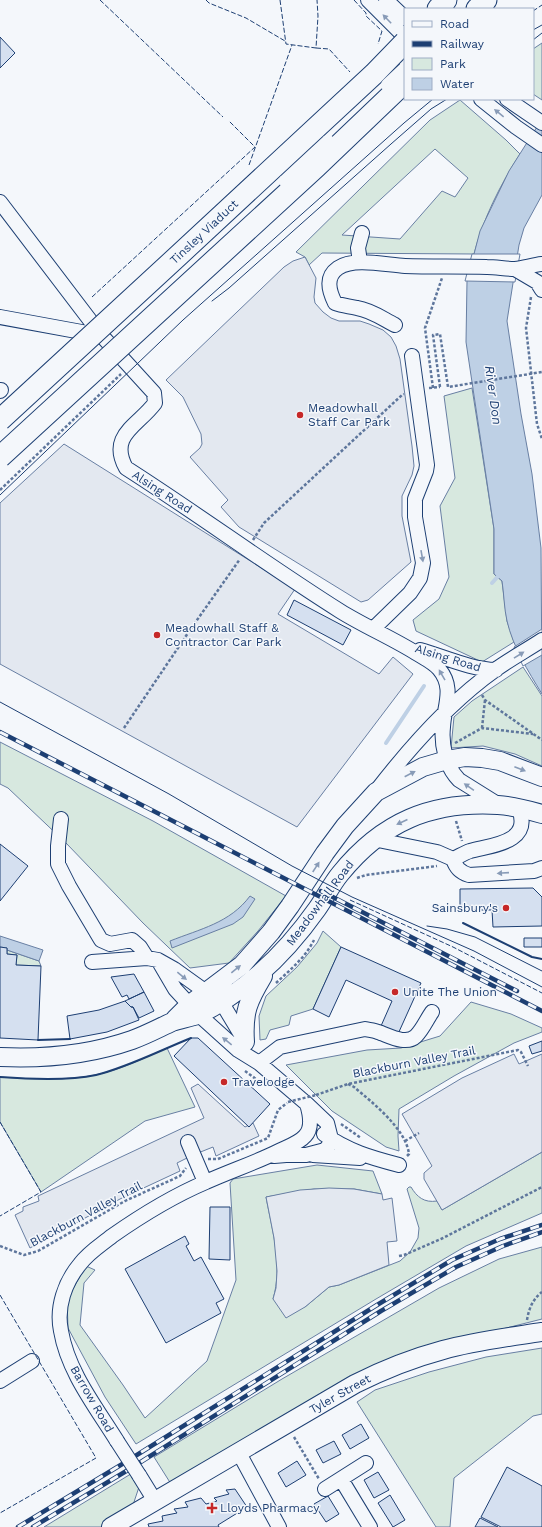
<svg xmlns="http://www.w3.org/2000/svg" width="542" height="1527" font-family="'Work Sans',sans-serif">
	<rect width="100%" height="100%" fill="#f4f7fb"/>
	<path fill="#d7e8df" stroke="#687fa3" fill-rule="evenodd" d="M542 43V100L533 94V49Z
		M460 100 506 140 520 154C500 185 483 219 474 254L322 253 309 265 305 257 296 252 430 120ZM435 149 468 178 455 197 442 191 400 239 342 235Z
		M472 388 494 529V574L502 581 507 621 514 642 482 662 416 631 413 620 439 599 449 577 440 506 455 478 444 396Z
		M523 667 542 696V766L515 754 483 746 451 748 454 717 472 701Z
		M0 742 153 821 286 896 258 931 229 963 190 968 143 923 66 843 8 788 0 784Z
		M323 931 341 947 313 1009 291 1016 289 1025 270 1030 266 1039 260 1040 259 1016 266 996 297 967 317 943Z
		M7 950 39 961 41 966 16 965 17 955 7 954Z
		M471 1002 511 1014 542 1028V1032L514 1043 454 1076 399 1109 398 1136 399 1151 386 1147 332 1111 286 1065 367 1050 401 1048 440 1036Z
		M167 1048 195 1107 145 1121 41 1192 0 1122V1077C28 1079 67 1081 95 1075 120 1070 144 1058 167 1048Z
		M542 1152V1213L466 1246 376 1299 136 1444 105 1397 68 1328 67 1299 86 1266 95 1270 84 1283 80 1325 123 1385 145 1418 207 1361 236 1280 230 1183 233 1179 317 1165 373 1171 382 1194 354 1189H314L266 1197C272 1229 283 1266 273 1299L305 1307 329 1287 339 1285 400 1261 410 1252 418 1238 419 1228 407 1189 409 1187H411C417 1197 424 1203 437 1201L442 1210Z
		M542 1247V1319L451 1342 171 1484 154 1457 282 1379 439 1288 499 1259Z
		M542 1348V1414L533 1416 454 1478 450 1527H436L357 1402 375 1390 429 1372 486 1357Z
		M134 1472 139 1487 133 1505 102 1527H44Z"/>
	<path fill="#e3e8f0" stroke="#687fa3" d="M305 257 316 278 314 297 315 303 323 312 331 318 339 321H360L369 324 383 330 391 337 396 346 400 359 412 446 414 466 412 475 402 496V516L411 562 368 600 361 602 239 527 221 507 228 500 190 457 200 448 202 444 201 434 183 397 166 380 284 267 293 261Z
		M64 444 295 589 278 614 379 674 393 657 413 674 297 827 0 664V503Z
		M514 1054 519 1064 542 1054V1152L442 1210 424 1179V1173L432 1166 402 1114 462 1078Z
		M198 1084 245 1127 253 1123 259 1136 216 1156 213 1147 193 1155 177 1163 180 1171 120 1199 30 1248 15 1215 23 1211V1207L39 1201 38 1196 204 1118 191 1088Z
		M329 1188 354 1189 382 1194 383 1200 392 1198 397 1241 387 1242 389 1265 339 1285 329 1287 305 1307 286 1318 273 1299 276 1288 277 1271 274 1238 266 1197 300 1190Z"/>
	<path fill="#bed0e5" stroke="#687fa3" d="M542 119V195L524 228 519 245 507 321 521 414 532 474 541 548 542 694C528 671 513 647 507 621 504 608 504 594 502 581L494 574V529L466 342 467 281 480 231 509 171Z
		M250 896 255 899 243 917 233 924 172 948 170 941C200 929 230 923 250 896Z
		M0 936 43 950 39 961 7 950V948L0 947Z"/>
	<path fill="#f4f7fb" stroke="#687fa3" d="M472 254H520L515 282 465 281Z
		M542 629V655L523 666 514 647Z"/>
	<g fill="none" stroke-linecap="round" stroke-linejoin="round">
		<path stroke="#bed0e5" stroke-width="4" d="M492 583 501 573
			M386 743 424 686"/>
	</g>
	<path fill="#d5e0f0" stroke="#1d3f73" d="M0 37 15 53 0 68Z
		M294 600 351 630 343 645 287 615Z
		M0 844 28 866 0 901Z
		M533 888 542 897V926L493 927 492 910H471V906L460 907V889Z
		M524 938H542V947H524Z
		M0 947 7 948V954L17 955 16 965 41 966 38 1040 0 1038Z
		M341 947 421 983 398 1034 381 1026 392 1001 346 980 329 1017 313 1009Z
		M134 974 144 992 129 999 127 995 122 997 111 977Z
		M144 992 154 1011 139 1018 133 1007H131L125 1001Z
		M125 1001 131 1007H133L139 1020 107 1032 70 1039 67 1016 99 1010Z
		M191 1038H198L270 1104 249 1127 174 1056Z
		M542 1041V1051L532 1054 529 1046Z
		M210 1207H230V1260L209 1259Z
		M185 1236 189 1244 186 1246 194 1261 201 1257 224 1299 216 1303 221 1313 166 1343 125 1269Z
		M361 1424 369 1438 350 1449 342 1435Z
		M334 1441 341 1454 323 1463 316 1450Z
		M297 1461 306 1475 286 1487 278 1473Z
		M507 1467 542 1486V1527H501L481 1517Z
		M378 1472 389 1490 374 1498 364 1480Z
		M235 1489 247 1507 218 1525 219 1527H149L148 1524 163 1521 162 1516 177 1513 174 1509 188 1507 185 1502 201 1498 206 1504 217 1501 214 1498 229 1494 226 1490Z
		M390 1495 405 1520 393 1527 378 1503Z
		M328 1496 339 1514 326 1522 314 1504Z
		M480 1518 498 1527H475Z"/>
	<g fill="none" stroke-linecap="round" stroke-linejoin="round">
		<defs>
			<path id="minor" d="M368 0 405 37
				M386 0 405 18
				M481 99 516 127 542 145
				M507 99 542 123
				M0 202 102 336 154 393 155 403C138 426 108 435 126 468 198 514 267 565 340 611 364 626 392 638 416 653 424 658 433 662 439 669 455 688 444 706 443 727 441 745 446 767 459 780L499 805
				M360 262 358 248 362 233
				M515 269 537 282 542 290
				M0 317 98 335
				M395 325C383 319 371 310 357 308 349 306 343 306 335 303 329 291 325 277 338 268 354 257 386 265 405 266 432 267 460 266 487 267 496 267 506 269 515 269 524 268 533 265 542 264
				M0 391 1 390
				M373 629 410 593 420 578 423 563 415 517V499L426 471 427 465 412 356
				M420 650C445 657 470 669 496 670
				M377 790C411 746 450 702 495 670 510 659 527 650 542 640
				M61 819 58 846V864L69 886 101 940 110 944 132 940 140 947 147 958
				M373 839 437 852 453 859C456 868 460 872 469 875L534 871 542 868
				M453 859C458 857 464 853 470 851 492 845 532 843 519 809
				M158 960 175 989 198 1014 238 1050 259 1063 307 1104 327 1123 331 1139 329 1145 325 1150 306 1155H286L274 1156
				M92 962 147 958 158 960 174 969 220 1002 225 1008 246 1043
				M259 1063 280 1047 365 1029C369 1030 374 1030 378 1032 388 1035 406 1046 416 1036 423 1029 427 1019 432 1012
				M324 1134C347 1151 372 1158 399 1165
				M188 1142 205 1182
				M313 1155 360 1158
				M0 1381 32 1361
				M117 1441C96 1407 68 1372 61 1331 56 1307 65 1282 80 1264 89 1252 101 1245 112 1236 142 1215 173 1196 206 1182 230 1171 255 1163 279 1151 287 1147 299 1143 305 1136 313 1128 310 1114 307 1104
				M239 1453 279 1527
				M139 1475 155 1501
				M341 1479 370 1527
				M325 1489 366 1463"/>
			<path id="major" d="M175 1019 189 1005 242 965 271 932 290 906 325 853 345 826 376 792 423 767 447 760 465 757 482 758 500 761 542 777
				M245 1042C243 1012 248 1001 263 976
				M0 1057C44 1059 89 1055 132 1040 146 1035 159 1028 172 1022 180 1019 189 1018 197 1015 215 1008 243 988 258 975 280 956 300 933 317 909 325 898 331 885 340 874 382 822 431 801 498 805 513 806 528 810 542 814
				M111 1527 355 1384C383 1370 413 1358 443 1350 475 1341 509 1337 542 1332"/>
			<path id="highway" d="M438 9 446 0
				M477 9 486 0"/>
		</defs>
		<use href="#minor" stroke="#1d3f73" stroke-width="16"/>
		<use href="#major" stroke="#1d3f73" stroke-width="20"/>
		<use href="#highway" stroke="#1d3f73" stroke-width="23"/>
		<path stroke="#5e769c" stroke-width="2.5" stroke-dasharray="3 2" stroke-linecap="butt" d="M531 297 526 328 537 424 542 439
			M429 388 440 387
			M433 388 425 328 442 278
			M0 490 121 374
			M253 540 264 523 402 395 404 394
			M482 695 485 700 542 740
			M124 728 190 630 240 559
			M482 728 485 700
			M455 743 482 728 533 734
			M456 821 462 841
			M357 878 366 875 437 866
			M276 983C290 970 305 958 314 940
			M245 1071 256 1079
			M348 1084 354 1087C373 1103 406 1129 409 1154L407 1156
			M316 1095 348 1084 518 1050 521 1052 528 1066
			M341 1124 361 1138
			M405 1141 419 1133
			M208 1159H218L268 1138 278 1110 287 1103
			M0 1246 24 1255 38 1251 125 1201 180 1176 186 1168
			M399 1256 404 1255 443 1238 542 1187
			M527 1320C529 1308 533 1299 542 1292
			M294 1437 319 1479"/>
		<use href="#minor" stroke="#f4f7fb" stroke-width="14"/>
		<use href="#major" stroke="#f4f7fb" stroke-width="18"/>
		<use href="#highway" stroke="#f4f7fb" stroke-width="21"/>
		<path stroke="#1d3f73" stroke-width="1" d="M533 30 542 25
			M533 40 542 33
			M212 301 229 288 391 144 431 109 447 99
			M0 495 183 320 404 123 433 99
			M0 702 169 794 292 866 352 897 474 951 542 987
			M427 926 447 929 475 937 542 971"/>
		<defs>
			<path id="rail" d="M0 732 542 1011
				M321 891 517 991
				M18 1527 124 1463 377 1305 452 1260 500 1239 542 1225
				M33 1527 128 1470 381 1311 456 1267 503 1246 542 1232"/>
		</defs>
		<use href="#rail" stroke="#1d3f73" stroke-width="4.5"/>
		<use href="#rail" stroke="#f4f7fb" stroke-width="3" stroke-dasharray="9" stroke-linecap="butt"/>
		<defs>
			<path id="minor-bridge" d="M388 85 405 69
				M286 181 328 142
				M117 1441 139 1475"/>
			<path id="highway-bridge" d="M0 420 179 255 374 74 405 42
				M0 457 316 167 405 82"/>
		</defs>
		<use href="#minor-bridge" stroke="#1d3f73" stroke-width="16" stroke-linecap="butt"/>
		<use href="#highway-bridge" stroke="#1d3f73" stroke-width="23" stroke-linecap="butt"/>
		<path stroke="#5e769c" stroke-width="2.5" stroke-dasharray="3 2" stroke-linecap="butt" d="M440 387 433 335 440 334 448 387 542 372
			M288 1102 316 1095"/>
		<use href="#minor-bridge" stroke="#f4f7fb" stroke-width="14"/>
		<use href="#highway-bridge" stroke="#f4f7fb" stroke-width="21"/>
		<path stroke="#1d3f73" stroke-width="1" stroke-dasharray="5 2" stroke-linecap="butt" d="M100 0 223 117
			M206 0 209 3 246 18 285 41
			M280 0 286 44 316 48 318 16 317 0
			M354 0 366 13V16L382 31 378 44
			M533 11 542 5
			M316 48 329 49 350 72
			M249 165 292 45
			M92 297 255 147 229 121
			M350 900 453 947 542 993
			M0 1122 41 1192 0 1216
			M0 1295 96 1458 0 1513"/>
		<path stroke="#1d3f73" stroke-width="2" d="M463 923 532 957 542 959
			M38 1040 70 1039
			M0 1077C28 1079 68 1081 96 1075 126 1068 161 1050 191 1038"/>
	</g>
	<defs><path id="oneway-solid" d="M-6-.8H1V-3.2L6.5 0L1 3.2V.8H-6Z"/></defs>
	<g fill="#889bb7">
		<use href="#oneway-solid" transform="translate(387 19) rotate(-134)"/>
		<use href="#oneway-solid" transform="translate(499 113) rotate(-141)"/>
		<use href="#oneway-solid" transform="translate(422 556) rotate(80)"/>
		<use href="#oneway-solid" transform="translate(519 655) rotate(-32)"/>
		<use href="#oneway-solid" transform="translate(442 675) rotate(-120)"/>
		<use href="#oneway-solid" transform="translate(520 769) rotate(21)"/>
		<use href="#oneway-solid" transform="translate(410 774) rotate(-27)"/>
		<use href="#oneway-solid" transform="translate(469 787) rotate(-145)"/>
		<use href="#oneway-solid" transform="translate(402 822) rotate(155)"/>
		<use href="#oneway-solid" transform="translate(316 867) rotate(-57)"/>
		<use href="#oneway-solid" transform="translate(503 873) rotate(176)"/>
		<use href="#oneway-solid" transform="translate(236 969) rotate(-39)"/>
		<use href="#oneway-solid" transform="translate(182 976) rotate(39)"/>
		<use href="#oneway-solid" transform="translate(227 1041) rotate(-141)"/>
	</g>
	<g fill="#c62828" stroke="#f4f7fb" stroke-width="1.5">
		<circle cx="300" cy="415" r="4"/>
		<circle cx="157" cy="635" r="4"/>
		<circle cx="506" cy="908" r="4"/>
		<circle cx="395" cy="992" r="4"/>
		<circle cx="224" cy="1082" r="4"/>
		<path d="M210 1502h4v4h4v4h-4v4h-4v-4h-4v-4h4z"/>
	</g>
	<g text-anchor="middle" stroke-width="3" stroke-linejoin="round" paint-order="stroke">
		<g font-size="12" fill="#1d3f73" stroke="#f4f7fb">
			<text transform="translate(204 232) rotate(-43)" y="4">Tinsley Viaduct</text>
			<text transform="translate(162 492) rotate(33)" y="4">Alsing Road</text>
			<text transform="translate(448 658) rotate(17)" y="4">Alsing Road</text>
			<text transform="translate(320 903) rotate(-53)" y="4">Meadowhall Road</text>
			<text transform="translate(414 1062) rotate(-11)" y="4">Blackburn Valley Trail</text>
			<text transform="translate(86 1214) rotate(-28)" y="4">Blackburn Valley Trail</text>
			<text transform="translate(340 1394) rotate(-29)" y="4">Tyler Street</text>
			<text transform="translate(92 1399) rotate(60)" y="4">Barrow Road</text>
		</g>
		<g font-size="12" fill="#1d3f73" stroke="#f4f7fb" text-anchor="start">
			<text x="308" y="412">Meadowhall<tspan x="308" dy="14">Staff Car Park</tspan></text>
			<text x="165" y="632">Meadowhall Staff &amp;<tspan x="165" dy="14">Contractor Car Park</tspan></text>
			<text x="498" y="912" text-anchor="end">Sainsbury's</text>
			<text x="403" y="996">Unite The Union</text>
			<text x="232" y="1086">Travelodge</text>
			<text x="220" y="1512">Lloyds Pharmacy</text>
		</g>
		<g font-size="13" font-style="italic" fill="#1d3f73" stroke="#f4f7fb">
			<text transform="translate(494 395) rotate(82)" y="5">River Don</text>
		</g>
	</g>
	<rect x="404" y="8" width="130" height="92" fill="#f4f7fb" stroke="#9eadc5"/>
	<rect x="412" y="21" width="20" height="6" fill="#f4f7fb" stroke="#9eadc5"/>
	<text x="440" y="28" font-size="12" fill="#1d3f73">Road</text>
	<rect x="412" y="41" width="20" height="6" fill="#1d3f73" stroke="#9eadc5"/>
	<text x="440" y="48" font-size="12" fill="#1d3f73">Railway</text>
	<rect x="412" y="58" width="20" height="12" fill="#d7e8df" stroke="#9eadc5"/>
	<text x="440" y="68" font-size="12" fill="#1d3f73">Park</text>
	<rect x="412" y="78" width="20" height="12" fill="#bed0e5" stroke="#9eadc5"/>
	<text x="440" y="88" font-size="12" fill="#1d3f73">Water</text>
</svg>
